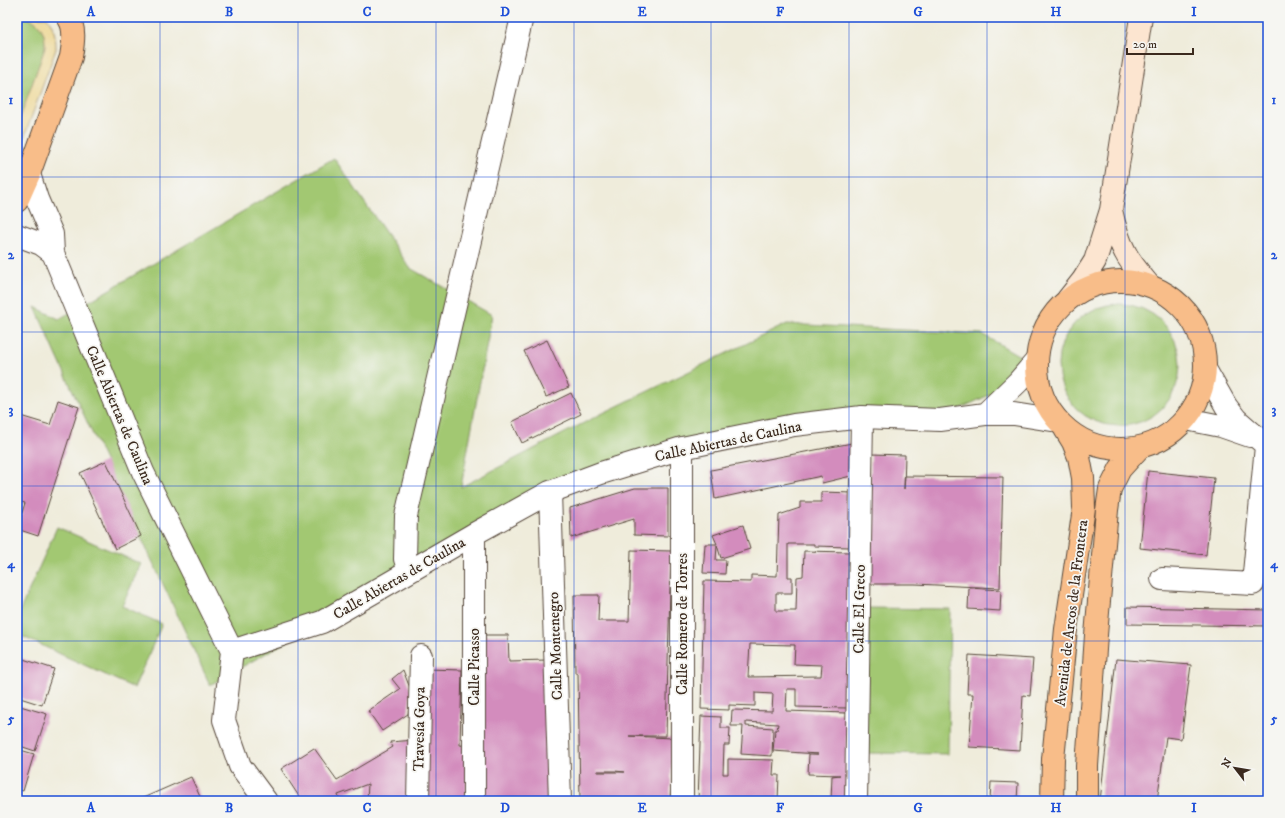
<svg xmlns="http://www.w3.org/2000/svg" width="1285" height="818" font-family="'IM FELL DW Pica',serif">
	<rect width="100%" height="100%" fill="#f6f6f2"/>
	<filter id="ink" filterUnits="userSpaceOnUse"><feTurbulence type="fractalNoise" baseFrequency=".025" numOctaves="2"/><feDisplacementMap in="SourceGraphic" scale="8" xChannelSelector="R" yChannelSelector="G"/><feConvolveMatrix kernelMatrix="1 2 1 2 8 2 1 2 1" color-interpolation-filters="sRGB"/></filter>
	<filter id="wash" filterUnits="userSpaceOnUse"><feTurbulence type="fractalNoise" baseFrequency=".012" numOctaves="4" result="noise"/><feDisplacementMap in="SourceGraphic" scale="16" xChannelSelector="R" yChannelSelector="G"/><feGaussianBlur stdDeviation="0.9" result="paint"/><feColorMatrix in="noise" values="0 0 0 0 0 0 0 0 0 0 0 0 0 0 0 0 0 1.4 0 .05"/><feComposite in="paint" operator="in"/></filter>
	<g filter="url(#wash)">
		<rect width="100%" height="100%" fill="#efecdb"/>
		<path fill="#a2c872" stroke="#6e7948" d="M17 17C37 17 46 28 45 48L17 127Z
			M334 158 410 268 492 315 461 487 601 414 787 324 982 334 1025 359 1002 389 942 417 858 412 759 420 577 477 210 685C152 559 91 434 35 307L59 319Z
			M1058 365a61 61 0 1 1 122 0a61 61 0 1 1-122 0Z
			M57 527 141 564 122 606 162 624 134 688 17 634V617Z
			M867 608 950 609 948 754 864 753Z"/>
		<path fill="#eeda9e" stroke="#94825e" d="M26 17H47C54 27 56 36 56 49L17 157V127L45 48C46 33 41 22 26 17Z"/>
		<g id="blocks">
			<path fill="#d38cbd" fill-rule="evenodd" d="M547 340 569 387 546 397 524 351Z
				M571 393 581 414 522 443 512 422Z
				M58 400 79 407 38 536 17 529 25 503 17 501V415L50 425Z
				M852 443 851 476 822 483 821 476 715 499 711 470Z
				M871 454 905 455 904 489 905 476 1003 477 1000 588 915 584H868Z
				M106 461 141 536 115 549 80 473Z
				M1148 471 1214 478 1206 555 1140 548Z
				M635 488H668V536L634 535V519L571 538 570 508Z
				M821 492 853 493 850 547 814 546V544H788V577H792V593H776V611H796L797 577 803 576 804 551 850 552 847 708 796 707V689H787L786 711 847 713 845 801H831L832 776 840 775 808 774 809 754H818L773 751 775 730H777L778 724 746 722V726L773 728 772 756 741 754 743 726H731L732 710 772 711 773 694 755 693V706L729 705V710L701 709 704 581 751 582V575L777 576 779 515 800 508V502H821ZM750 644 795 645 794 664 822 665 821 676 748 677Z
				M743 525 750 549 721 558 717 545 716 560H726L725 574 703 573 705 544H717L713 535Z
				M631 550 671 551 666 736H629L673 738 670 801H580L578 673H575L574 595H599L598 621H629ZM597 771H615L625 772H597Z
				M969 588 1001 590 1000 611 968 609Z
				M1127 607 1268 610V626L1127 624Z
				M480 635H508L509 661 547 660 549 801H482Z
				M969 655 1033 659 1030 696 1023 695 1020 750 969 747 973 694H967Z
				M20 658 54 669 42 705 17 697V667Z
				M1116 659 1191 665 1181 739 1166 737 1157 801H1100Z
				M425 669 462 670 460 745 468 746 466 801H420Z
				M403 670 411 691 408 714 382 731 368 711 400 689 392 679Z
				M17 705 47 714 35 751 17 745Z
				M701 716 721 717V728H730L729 745H724L723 774H728V759L774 760 773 775H779L778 801H698Z
				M415 740 414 801H367L368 784 338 795 340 801H302L281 769 314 748 337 780 393 747 390 742Z
				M17 749 34 754 23 791 17 789Z
				M191 777 202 801H136Z
				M991 782 1018 783 1017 801H990Z"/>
		</g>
	</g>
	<g filter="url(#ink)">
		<use href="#blocks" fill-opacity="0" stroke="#56473a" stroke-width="1"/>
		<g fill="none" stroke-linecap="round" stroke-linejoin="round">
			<defs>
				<path id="street" d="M29 174 37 199 52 234 53 253 143 472 232 651 322 622 474 534 550 492 601 473 682 448 794 425 862 417 940 420 985 414H1014L1058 421
					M17 235 41 244 53 253
					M1205 369 1226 406 1236 419 1268 447
					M985 414 1018 382 1037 360
					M1186 419 1221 426 1250 436
					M682 448V801
					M550 492 560 801
					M409 571 405 559 406 516 522 17
					M1162 579 1253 584 1266 446
					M232 651 224 720 240 766 266 801
					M418 801 421 656
					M474 801V534
					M856 801 862 417"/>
				<path id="secondary" d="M1111 210C1114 224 1118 239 1125 252 1131 264 1140 274 1149 285
					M1068 299 1083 280 1095 261 1111 210 1141 17"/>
				<path id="primary" d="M17 201 29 174 71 57C73 44 76 28 68 17
					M1037 365a84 84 0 1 1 168 0a84 84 0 1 1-168 0Z
					M1052 801 1053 759 1066 629 1084 508 1083 478 1079 457 1073 442 1065 429
					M1087 801V766L1096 635 1107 510 1110 489 1120 469 1140 447"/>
				<path id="highway" d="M70 20V17"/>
			</defs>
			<use href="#street" stroke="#56473a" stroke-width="24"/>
			<use href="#secondary" stroke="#56473a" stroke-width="24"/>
			<use href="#primary" stroke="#56473a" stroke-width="24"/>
			<use href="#highway" stroke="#56473a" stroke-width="24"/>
			<use href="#street" stroke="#fff" stroke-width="22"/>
			<use href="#secondary" stroke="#fce5d0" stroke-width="22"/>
			<use href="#primary" stroke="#f8bd89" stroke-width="22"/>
			<use href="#highway" stroke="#f8bd89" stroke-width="22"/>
		</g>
	</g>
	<path fill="none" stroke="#1d4ed8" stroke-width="1" stroke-opacity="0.55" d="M160 17V801M298 17V801M436 17V801M574 17V801M711 17V801M849 17V801M987 17V801M1125 17V801M17 177H1268M17 332H1268M17 486H1268M17 641H1268"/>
	<g text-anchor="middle" stroke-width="3.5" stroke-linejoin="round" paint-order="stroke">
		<g font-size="15" fill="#3b2a1e" stroke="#f6f6f2">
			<text transform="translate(120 415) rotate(67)" y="5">Calle Abiertas de Caulina</text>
			<text transform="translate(728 441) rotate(-12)" y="5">Calle Abiertas de Caulina</text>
			<text transform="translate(399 578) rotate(-30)" y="5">Calle Abiertas de Caulina</text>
			<text transform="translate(859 609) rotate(-89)" y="5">Calle El Greco</text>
			<text transform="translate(1071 613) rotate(-83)" y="5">Avenida de Arcos de la Frontera</text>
			<text transform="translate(682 624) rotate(-90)" y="5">Calle Romero de Torres</text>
			<text transform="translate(555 646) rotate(-92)" y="5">Calle Montenegro</text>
			<text transform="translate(474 667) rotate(-90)" y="5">Calle Picasso</text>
			<text transform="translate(419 729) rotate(-89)" y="5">Travesía Goya</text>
		</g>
	</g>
	<rect width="1285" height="818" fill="none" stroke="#f6f6f2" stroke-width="44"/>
	<g transform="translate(1235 768) rotate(301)" stroke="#f6f6f2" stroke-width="3" paint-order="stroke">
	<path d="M0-3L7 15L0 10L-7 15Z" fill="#3b2a1e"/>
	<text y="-6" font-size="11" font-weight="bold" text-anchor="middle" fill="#3b2a1e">N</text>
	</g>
	<path d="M1127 48v6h66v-6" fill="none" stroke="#3b2a1e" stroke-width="2"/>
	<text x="1133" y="48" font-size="12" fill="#3b2a1e" stroke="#f6f6f2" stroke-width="3" paint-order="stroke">20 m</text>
	<rect x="22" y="22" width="1241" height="774" fill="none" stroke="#1d4ed8" stroke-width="1.5"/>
	<g font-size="13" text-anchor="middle" font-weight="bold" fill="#1d4ed8">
		<text x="91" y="16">A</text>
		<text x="229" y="16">B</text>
		<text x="367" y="16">C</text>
		<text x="505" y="16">D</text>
		<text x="642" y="16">E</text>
		<text x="780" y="16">F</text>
		<text x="918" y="16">G</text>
		<text x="1056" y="16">H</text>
		<text x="1194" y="16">I</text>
		<text x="11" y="104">1</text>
		<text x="1274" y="104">1</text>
		<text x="11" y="259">2</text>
		<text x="1274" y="259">2</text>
		<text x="11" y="414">3</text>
		<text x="1274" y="414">3</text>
		<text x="11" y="568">4</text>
		<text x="1274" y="568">4</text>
		<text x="11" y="723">5</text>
		<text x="1274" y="723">5</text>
		<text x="91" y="812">A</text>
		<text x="229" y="812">B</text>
		<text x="367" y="812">C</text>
		<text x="505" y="812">D</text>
		<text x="642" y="812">E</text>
		<text x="780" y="812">F</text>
		<text x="918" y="812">G</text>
		<text x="1056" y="812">H</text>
		<text x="1194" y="812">I</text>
	</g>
</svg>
